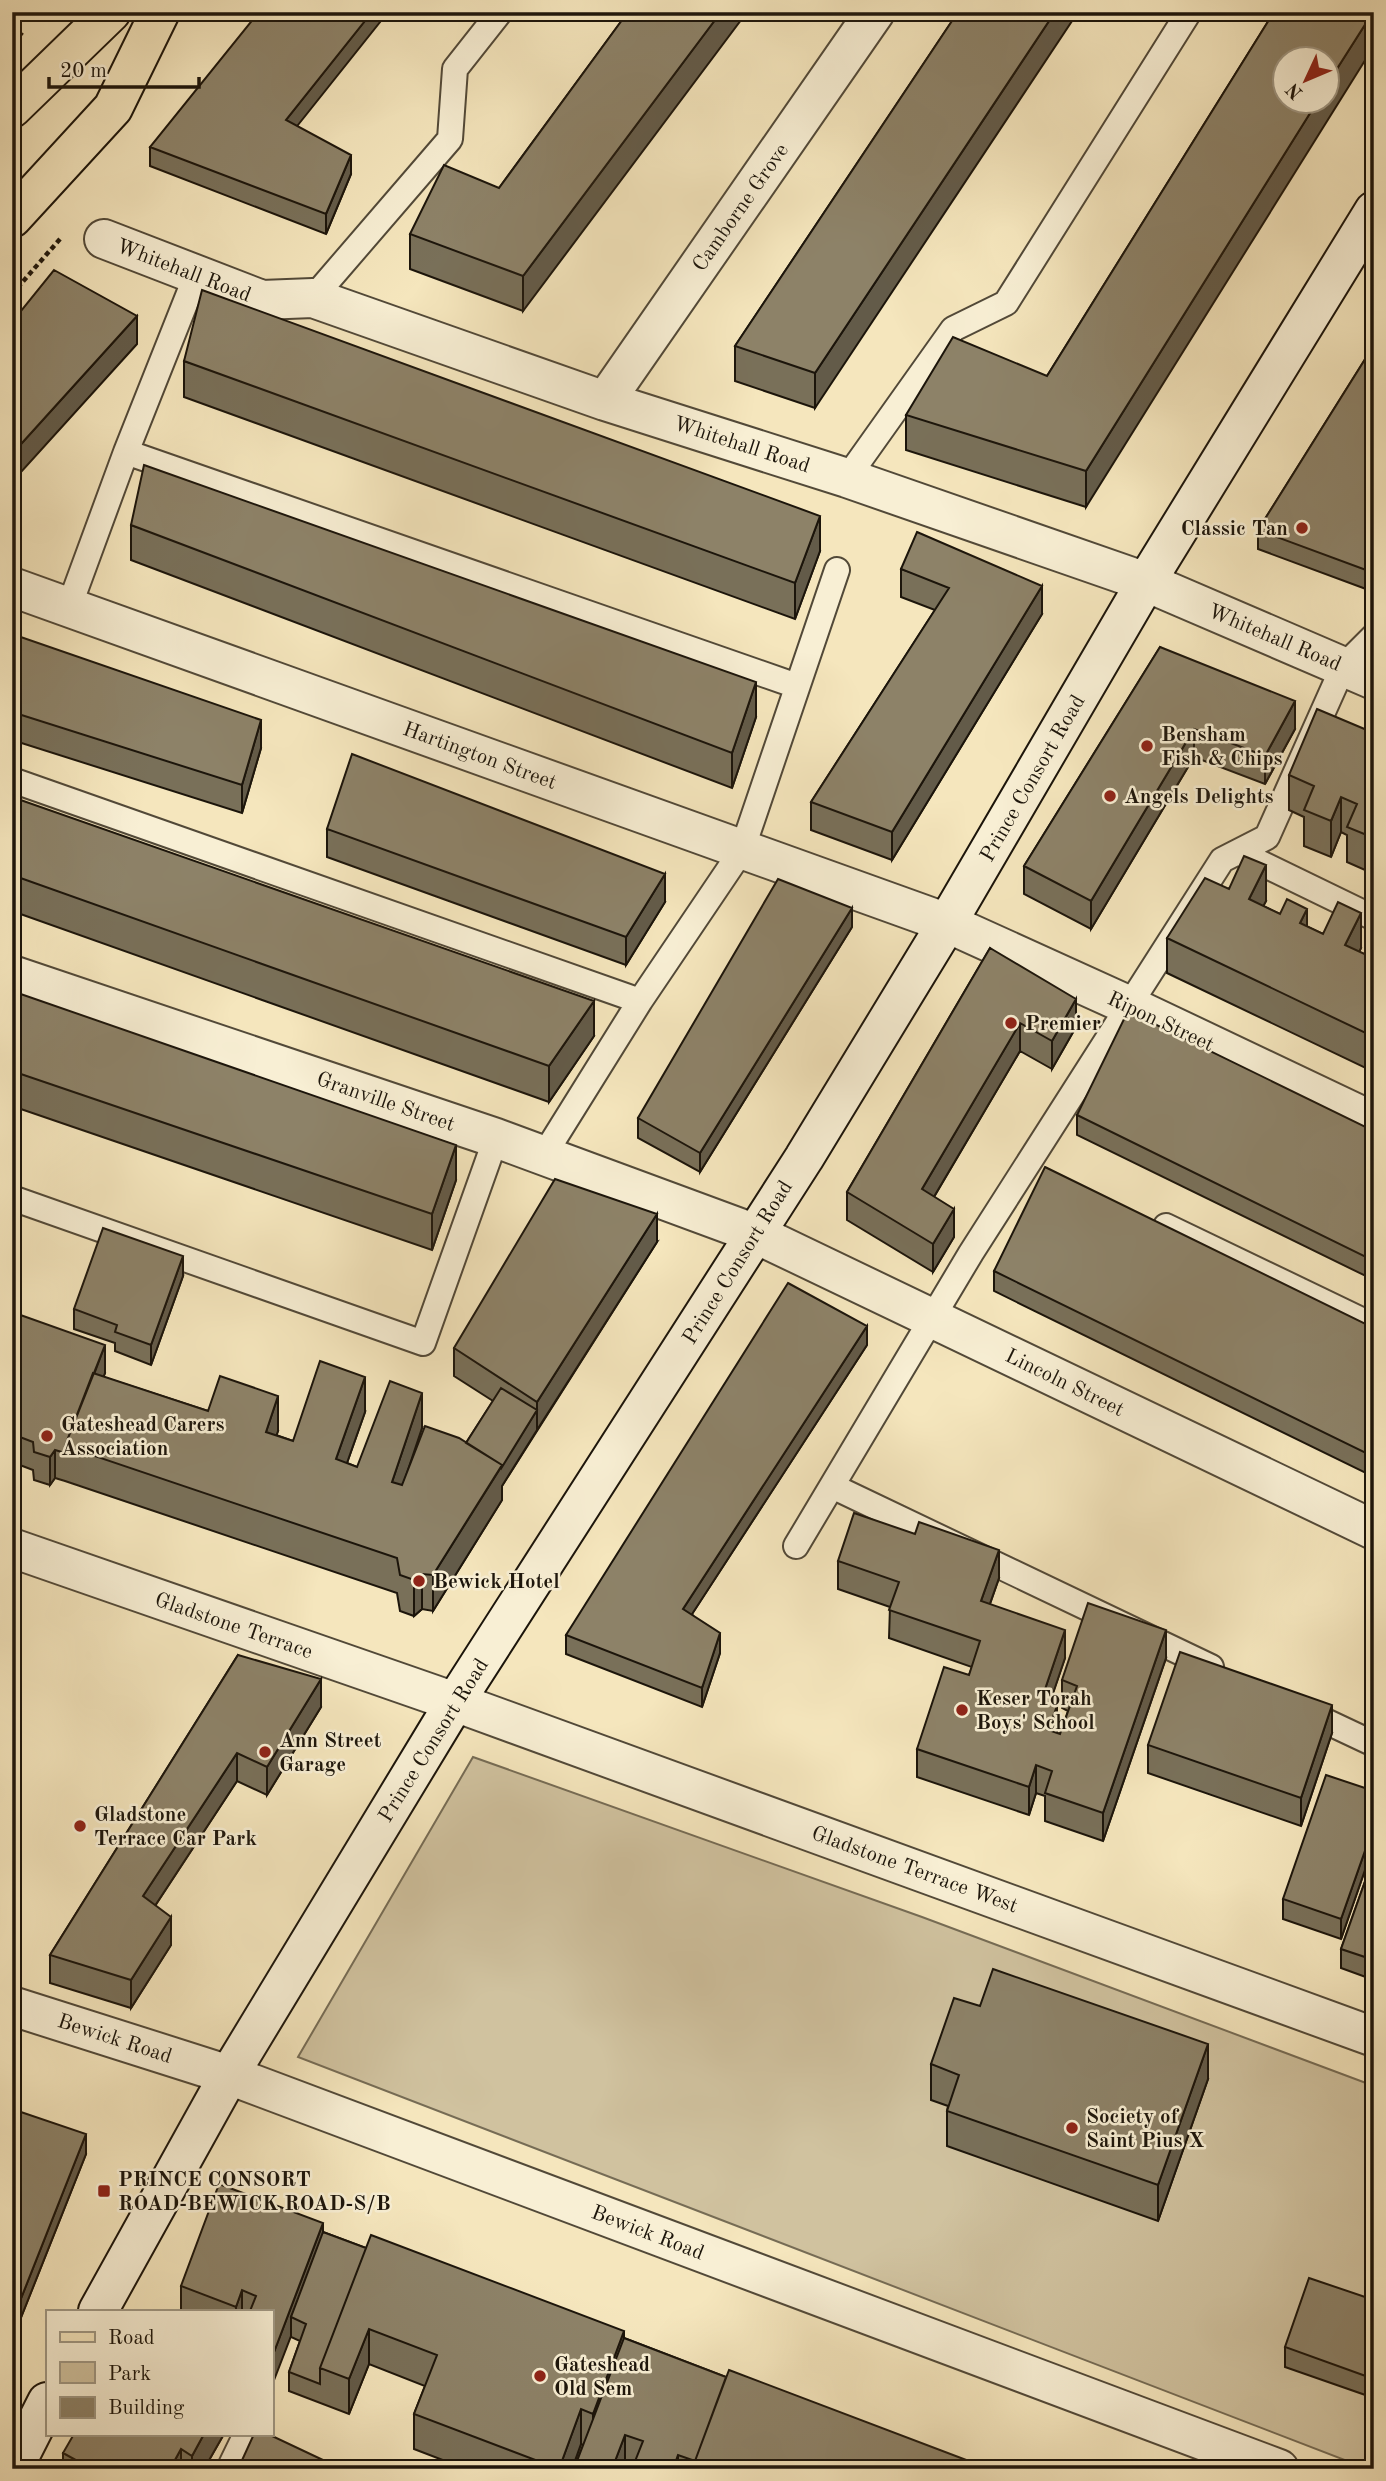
<svg xmlns="http://www.w3.org/2000/svg" width="1386" height="2481" font-family="'Old Standard TT',serif">
	<rect width="100%" height="100%" fill="#f5e6bd"/>
	<filter id="stains"><feTurbulence type="fractalNoise" baseFrequency=".00286" numOctaves="4"/><feColorMatrix values="0 0 0 0 .2 0 0 0 0 .09 0 0 0 0 .02 0 0 0 .5 -.17"/></filter>
	<radialGradient id="worn" r=".72"><stop offset=".6" stop-color="#630" stop-opacity="0"/><stop offset="1" stop-color="#630" stop-opacity=".3"/></radialGradient>
	<path fill="#d0c29f" stroke="#766c55" stroke-width="2" d="M473 1757 922 1917 1374 2086V2469H1368L298 2057Z"/>
	<g fill="none" stroke-linecap="round" stroke-linejoin="round">
		<defs>
			<path id="lane" d="M313 298 450 139 455 69 500 12
				M126 452 797 686
				M847 478 953 329 1006 303 1189 12
				M69 607 126 452 196 276
				M12 780 640 1001
				M1238 852 1374 918
				M544 1155 640 1001 742 850 837 570
				M12 1198 423 1343 496 1138
				M1166 1226 1374 1326
				M832 1486 1211 1667
				M796 1546 971 1253 1222 860 1267 837 1343 667 1374 636
				M1304 1711 1374 1744
				M229 2469 246 2434"/>
			<path id="street" d="M104 239 262 300 313 298 605 401 847 478 1146 582 1374 680
				M605 401 875 12
				M12 587 947 923 1130 1006 1374 1122
				M12 975 496 1138 756 1234 1374 1530
				M12 1548 455 1702 1374 2037
				M12 2006 229 2075 1279 2469"/>
			<path id="secondary" d="M98 2311 229 2075 455 1702 804 1158 947 923 1146 582 1374 211
				M13 2469 47 2402"/>
			<path id="primary" d="M12 108 111 12
				M12 218 113 108 160 12"/>
		</defs>
		<use href="#lane" stroke="#524938" stroke-width="28"/>
		<use href="#street" stroke="#524938" stroke-width="42"/>
		<use href="#secondary" stroke="#1c150b" stroke-width="42"/>
		<use href="#primary" stroke="#1c150b" stroke-width="42"/>
		<path stroke="#1c150b" stroke-width="4.5" stroke-dasharray="5 3.5" stroke-linecap="butt" d="M12 27 23 36
			M12 294 60 239"/>
		<use href="#lane" stroke="#f8efd4" stroke-width="24"/>
		<use href="#street" stroke="#f8efd4" stroke-width="38"/>
		<use href="#secondary" stroke="#f8efd4" stroke-width="38"/>
		<use href="#primary" stroke="#f5e6bd" stroke-width="38"/>
	</g>
	<path fill="#797059" stroke="#1c150b" stroke-width="2" d="M628 12 523 311 410 269V234L499 188Z
		M958 12 815 408 735 381V346Z
		M1274 12 1086 507 906 450V415L1047 376Z
		M297 126 351 174 326 234 150 166V147Z
		M1374 345 1366 589 1258 549V530Z
		M184 361 820 551 795 619 184 397Z
		M131 525 756 717 732 788 131 560Z
		M901 569 1042 614 892 860 811 830V802L935 610 901 597Z
		M12 634 261 748 242 813 12 740Z
		M1160 647 1295 729 1265 784 1194 757 1091 929 1024 894V866Z
		M1374 733V874L1347 862V835L1341 832 1331 857 1304 846V817L1289 810V775Z
		M12 797 594 1036 549 1102 12 911Z
		M327 829 665 902 626 965 327 857Z
		M1229 889 1266 901 1263 906 1323 934 1361 948 1359 952 1373 958 1374 956V1072L1167 973V938Z
		M852 927 700 1172 638 1138V1118Z
		M990 948 1076 1027 1052 1069 1020 1051 934 1197 954 1237 933 1272 847 1220V1192Z
		M12 991 456 1180 432 1250 12 1106Z
		M1077 1115 1374 1131V1280L1077 1135Z
		M657 1242 502 1486V1500L433 1611 422 1609 414 1616 400 1611 397 1593 65 1481 55 1478 50 1485 34 1480 33 1470 12 1462V1312L105 1373 103 1377 208 1411 278 1431 276 1435 293 1441 365 1412 347 1463 357 1467 422 1428 409 1468 466 1443 493 1401 454 1376V1348Z
		M994 1271 1374 1328V1477L994 1291Z
		M183 1276 151 1365 115 1351V1343L74 1329V1309Z
		M867 1345 692 1614 720 1653 702 1707 566 1654V1635Z
		M838 1561 999 1578 990 1604 1065 1658 1049 1704 1057 1733 1060 1734 1068 1711 1062 1708V1680L1166 1658 1103 1841 1045 1821V1796L1036 1793 1029 1815 917 1777V1749L969 1675 972 1667 889 1638 890 1607 838 1589Z
		M238 1655 321 1707 267 1795 237 1781 155 1906 171 1945 131 2008 50 1983V1955Z
		M1332 1733 1301 1826 1148 1773V1745Z
		M1374 1791V1844L1341 1939 1283 1919V1899Z
		M1374 1856V1980L1341 1968V1949Z
		M931 2064 1208 2079 1158 2221 947 2146V2111L948 2106 931 2100Z
		M12 2109 86 2154 20 2320 12 2318Z
		M323 2232 366 2248 624 2338 726 2377 990 2469H632L633 2466 625 2463 623 2469H574L583 2445 581 2444 572 2469H466L414 2449V2414L425 2386 369 2364 349 2414 289 2391V2372L300 2341 291 2337 271 2311H181V2286Z
		M1374 2300V2398L1285 2367V2347Z
		M224 2434 204 2469H63V2453Z"/>
	<path fill="#635b49" stroke="#1c150b" stroke-width="2" d="M372 12H388L286 140V120Z
		M721 12H747L523 311V276Z
		M1055 12H1078L815 408V373Z
		M1373 12H1374V46L1086 507V471L1317 102H1326V86Z
		M351 155V174L326 234V214Z
		M137 316V344L12 482V454Z
		M820 516V551L795 619V583Z
		M1374 558V577L1366 589V570Z
		M1042 586V614L892 860V832Z
		M756 682V717L732 788V753Z
		M1295 701V729L1265 784V756Z
		M261 720V748L242 813V785Z
		M1194 729V757L1091 929V901Z
		M1341 797V832L1331 857V821Z
		M1266 865V901L1249 934V899Z
		M665 874V902L626 965V937Z
		M852 908V927L700 1172V1153Z
		M1307 909V944L1300 923Z
		M1361 913V948L1345 980V945Z
		M1076 999V1027L1052 1069V1041Z
		M594 1001V1036L549 1102V1066Z
		M1020 1023V1051L922 1217V1189Z
		M456 1145V1180L432 1250V1214Z
		M954 1209V1237L933 1272V1244Z
		M657 1214V1242L537 1430V1402Z
		M183 1256V1276L151 1365V1345Z
		M867 1326V1345L683 1628V1609Z
		M105 1345V1373L76 1450 67 1447Z
		M365 1377V1412L336 1494V1459Z
		M422 1393V1428L392 1518V1482Z
		M278 1396V1431L266 1467V1432Z
		M537 1410V1430L502 1486V1500L433 1611V1575Z
		M55 1450V1478L50 1485V1457Z
		M999 1550V1578L981 1629V1601Z
		M422 1574V1609L414 1616V1580Z
		M1065 1630V1658L1041 1729V1701Z
		M1166 1630V1658L1103 1841V1813Z
		M720 1633V1653L702 1707V1688Z
		M321 1679V1707L267 1795V1767Z
		M1332 1705V1733L1301 1826V1798Z
		M1057 1706V1734L1048 1730Z
		M237 1753V1781L143 1924V1896Z
		M1036 1765V1793L1029 1815V1787Z
		M1374 1825V1844L1341 1939V1919Z
		M171 1917V1945L131 2008V1980Z
		M1208 2044V2079L1158 2221V2185Z
		M86 2134V2154L20 2320V2301Z
		M323 2223V2251L291 2317V2336L271 2388V2360Z
		M242 2290V2311H236V2307Z
		M369 2329V2364L349 2414V2379Z
		M624 2331V2366L593 2449V2414Z
		M581 2409V2444L572 2469H559Z
		M204 2434H224L204 2469H192V2456Z
		M625 2435V2463L623 2469H612Z
		M181 2449V2469H170Z
		M678 2455V2469H673Z"/>
	<path fill="#8d8268" stroke="#1c150b" stroke-width="2" d="M259 12H372L286 120 351 155 326 214 150 147Z
		M628 12H721L523 276 410 234 444 165 499 188Z
		M958 12H1055L815 373 735 346Z
		M1274 12H1373L1326 86V60H1284V102H1317L1086 471 906 415 953 337 1047 376Z
		M54 270 137 316 12 454V322Z
		M202 290 820 516 795 583 184 361Z
		M1374 345V558L1366 570 1258 530Z
		M144 465 756 682 732 753 131 525Z
		M917 532 1042 586 892 832 811 802 949 588 901 569Z
		M12 634 261 720 242 785 12 712Z
		M1160 647 1295 701 1265 756 1194 729 1091 901 1024 866Z
		M1317 709 1374 733V838L1347 827 1357 804 1341 797 1331 821 1304 810 1314 786 1289 775Z
		M352 754 665 874 626 937 327 829Z
		M12 797 594 1001 549 1066 12 875Z
		M1244 856 1266 865 1249 899 1280 914 1287 899 1307 909 1300 923 1323 934 1338 902 1361 913 1345 945 1373 958 1374 956V1037L1167 938 1205 878 1229 889Z
		M778 879 852 908 700 1153 638 1118Z
		M990 948 1076 999 1052 1041 1020 1023 922 1189 954 1209 933 1244 847 1192Z
		M12 991 456 1145 432 1214 12 1071Z
		M1128 1011 1374 1131V1261L1077 1115Z
		M1045 1167 1374 1328V1457L994 1271Z
		M555 1179 657 1214 537 1402 454 1348Z
		M103 1228 183 1256 151 1345 115 1332 117 1325 74 1309Z
		M788 1283 867 1326 683 1609 720 1633 702 1688 566 1635Z
		M12 1312 105 1345 65 1446V1453L55 1450 50 1457 34 1452 33 1442 12 1434Z
		M320 1361 365 1377 336 1459 357 1467 390 1381 422 1393 392 1482 402 1485 425 1426 459 1438 502 1465 433 1575 422 1574 414 1580 400 1575 397 1558 65 1446 93 1373 208 1411 220 1376 278 1396 266 1432 293 1441Z
		M501 1388 537 1410 502 1467V1465L466 1443Z
		M854 1513 915 1534 919 1522 999 1550 981 1601 1065 1630 1041 1701 1057 1706 1048 1730 1060 1734 1077 1686 1062 1680 1088 1603 1166 1630 1103 1813 1045 1793 1052 1771 1036 1765 1029 1787 917 1749 944 1667 969 1675 980 1641 889 1610 899 1582 838 1561Z
		M1180 1652 1332 1705 1301 1798 1148 1745Z
		M238 1655 321 1679 267 1767 237 1753 143 1896 171 1917 131 1980 50 1955Z
		M1326 1775 1374 1791V1825L1341 1919 1283 1899Z
		M1374 1856V1960L1341 1949Z
		M993 1969 1208 2044 1158 2185 947 2111 959 2075 931 2064 954 1998 980 2006Z
		M12 2109 86 2134 20 2301 12 2298Z
		M219 2184 323 2223 271 2360V2311H250L256 2296 242 2290 236 2307 181 2286Z
		M323 2232 366 2248 320 2368V2384L289 2372 306 2324 291 2317Z
		M371 2235 624 2331 593 2414 581 2409 559 2469 414 2414 437 2355 369 2329 349 2379 320 2368Z
		M1309 2278 1374 2300V2379L1285 2347Z
		M624 2338 726 2377 695 2461 678 2455 673 2469H632L643 2441 625 2435 612 2469H574Z
		M729 2370 990 2469H741L730 2464 728 2469H692Z
		M74 2434H204L192 2456 181 2449 170 2469H92L63 2453Z
		M254 2434H268L342 2469H238Z"/>
	<g fill="#8f2418" stroke="#f8efd4" stroke-width="2.5">
		<circle cx="1302" cy="528" r="7"/>
		<circle cx="1147" cy="746" r="7"/>
		<circle cx="1110" cy="796" r="7"/>
		<circle cx="1011" cy="1023" r="7"/>
		<circle cx="47" cy="1436" r="7"/>
		<circle cx="419" cy="1581" r="7"/>
		<circle cx="962" cy="1710" r="7"/>
		<circle cx="265" cy="1752" r="7"/>
		<circle cx="80" cy="1826" r="7"/>
		<circle cx="1072" cy="2128" r="7"/>
		<rect x="97" y="2184" width="14" height="14" rx="3.5"/>
		<circle cx="540" cy="2376" r="7"/>
	</g>
	<g text-anchor="middle" stroke-width="5" stroke-linejoin="round" paint-order="stroke">
		<g font-size="21" fill="#1c150b" stroke="#f8efd4">
			<text transform="translate(740 207) rotate(-55)" y="7">Camborne Grove</text>
			<text transform="translate(184 270) rotate(21)" y="7">Whitehall Road</text>
			<text transform="translate(742 444) rotate(18)" y="7">Whitehall Road</text>
			<text transform="translate(1275 637) rotate(23)" y="7">Whitehall Road</text>
			<text transform="translate(480 755) rotate(20)" y="7">Hartington Street</text>
			<text transform="translate(1032 778) rotate(-60)" y="7">Prince Consort Road</text>
			<text transform="translate(1161 1021) rotate(25)" y="7">Ripon Street</text>
			<text transform="translate(386 1101) rotate(19)" y="7">Granville Street</text>
			<text transform="translate(737 1262) rotate(-58)" y="7">Prince Consort Road</text>
			<text transform="translate(1065 1382) rotate(26)" y="7">Lincoln Street</text>
			<text transform="translate(234 1625) rotate(19)" y="7">Gladstone Terrace</text>
			<text transform="translate(433 1740) rotate(-58)" y="7">Prince Consort Road</text>
			<text transform="translate(915 1869) rotate(20)" y="7">Gladstone Terrace West</text>
			<text transform="translate(115 2038) rotate(18)" y="7">Bewick Road</text>
			<text transform="translate(648 2232) rotate(21)" y="7">Bewick Road</text>
		</g>
		<g font-size="21" font-weight="bold" fill="#1c150b" stroke="#f8efd4" text-anchor="start">
			<text x="1288" y="535" text-anchor="end">Classic Tan</text>
			<text x="1161" y="741">Bensham<tspan x="1161" dy="24">Fish &amp; Chips</tspan></text>
			<text x="1124" y="803">Angels Delights</text>
			<text x="1025" y="1030">Premier</text>
			<text x="61" y="1431">Gateshead Carers<tspan x="61" dy="24">Association</tspan></text>
			<text x="433" y="1588">Bewick Hotel</text>
			<text x="976" y="1705">Keser Torah<tspan x="976" dy="24">Boys' School</tspan></text>
			<text x="279" y="1747">Ann Street<tspan x="279" dy="24">Garage</tspan></text>
			<text x="94" y="1821">Gladstone<tspan x="94" dy="24">Terrace Car Park</tspan></text>
			<text x="1086" y="2123">Society of<tspan x="1086" dy="24">Saint Pius X</tspan></text>
			<text x="118" y="2186">PRINCE CONSORT<tspan x="118" dy="24">ROAD-BEWICK ROAD-S/B</tspan></text>
			<text x="554" y="2371">Gateshead<tspan x="554" dy="24">Old Sem</tspan></text>
		</g>
	</g>
	<rect width="1386" height="2481" fill="none" stroke="#f5e6bd" stroke-width="42"/>
	<rect x="14" y="14" width="1358" height="2453" fill="none" stroke="#1c150b" stroke-width="3.5"/>
	<rect x="21" y="21" width="1344" height="2439" fill="none" stroke="#1c150b" stroke-width="2"/>
	<rect x="46" y="2310" width="228" height="126" fill="#f8efd4" stroke="#a09884" stroke-width="2"/>
	<rect x="60" y="2332" width="35" height="10" fill="#f5e6bd" stroke="#a09884" stroke-width="2"/>
	<text x="108" y="2344" font-size="21" fill="#1c150b">Road</text>
	<rect x="60" y="2362" width="35" height="21" fill="#d0c29f" stroke="#a09884" stroke-width="2"/>
	<text x="108" y="2380" font-size="21" fill="#1c150b">Park</text>
	<rect x="60" y="2397" width="35" height="21" fill="#8d8268" stroke="#a09884" stroke-width="2"/>
	<text x="108" y="2414" font-size="21" fill="#1c150b">Building</text>
	<g transform="translate(1306 80) rotate(226)"><circle r="33" fill="#f8efd4" stroke="#a09884" stroke-width="2"/>
	<path d="M0-5L12 26L0 18L-12 26Z" fill="#8f2418"/>
	<text y="-10" font-size="19" font-weight="bold" text-anchor="middle" fill="#1c150b">N</text>
	</g>
	<path d="M49 77v10h150v-10" fill="none" stroke="#1c150b" stroke-width="3.5"/>
	<text x="60" y="77" font-size="21" fill="#1c150b" stroke="#f8efd4" stroke-width="5" paint-order="stroke">20 m</text>
	<rect width="100%" height="100%" filter="url(#stains)"/>
	<rect width="100%" height="100%" fill="url(#worn)"/>
</svg>
